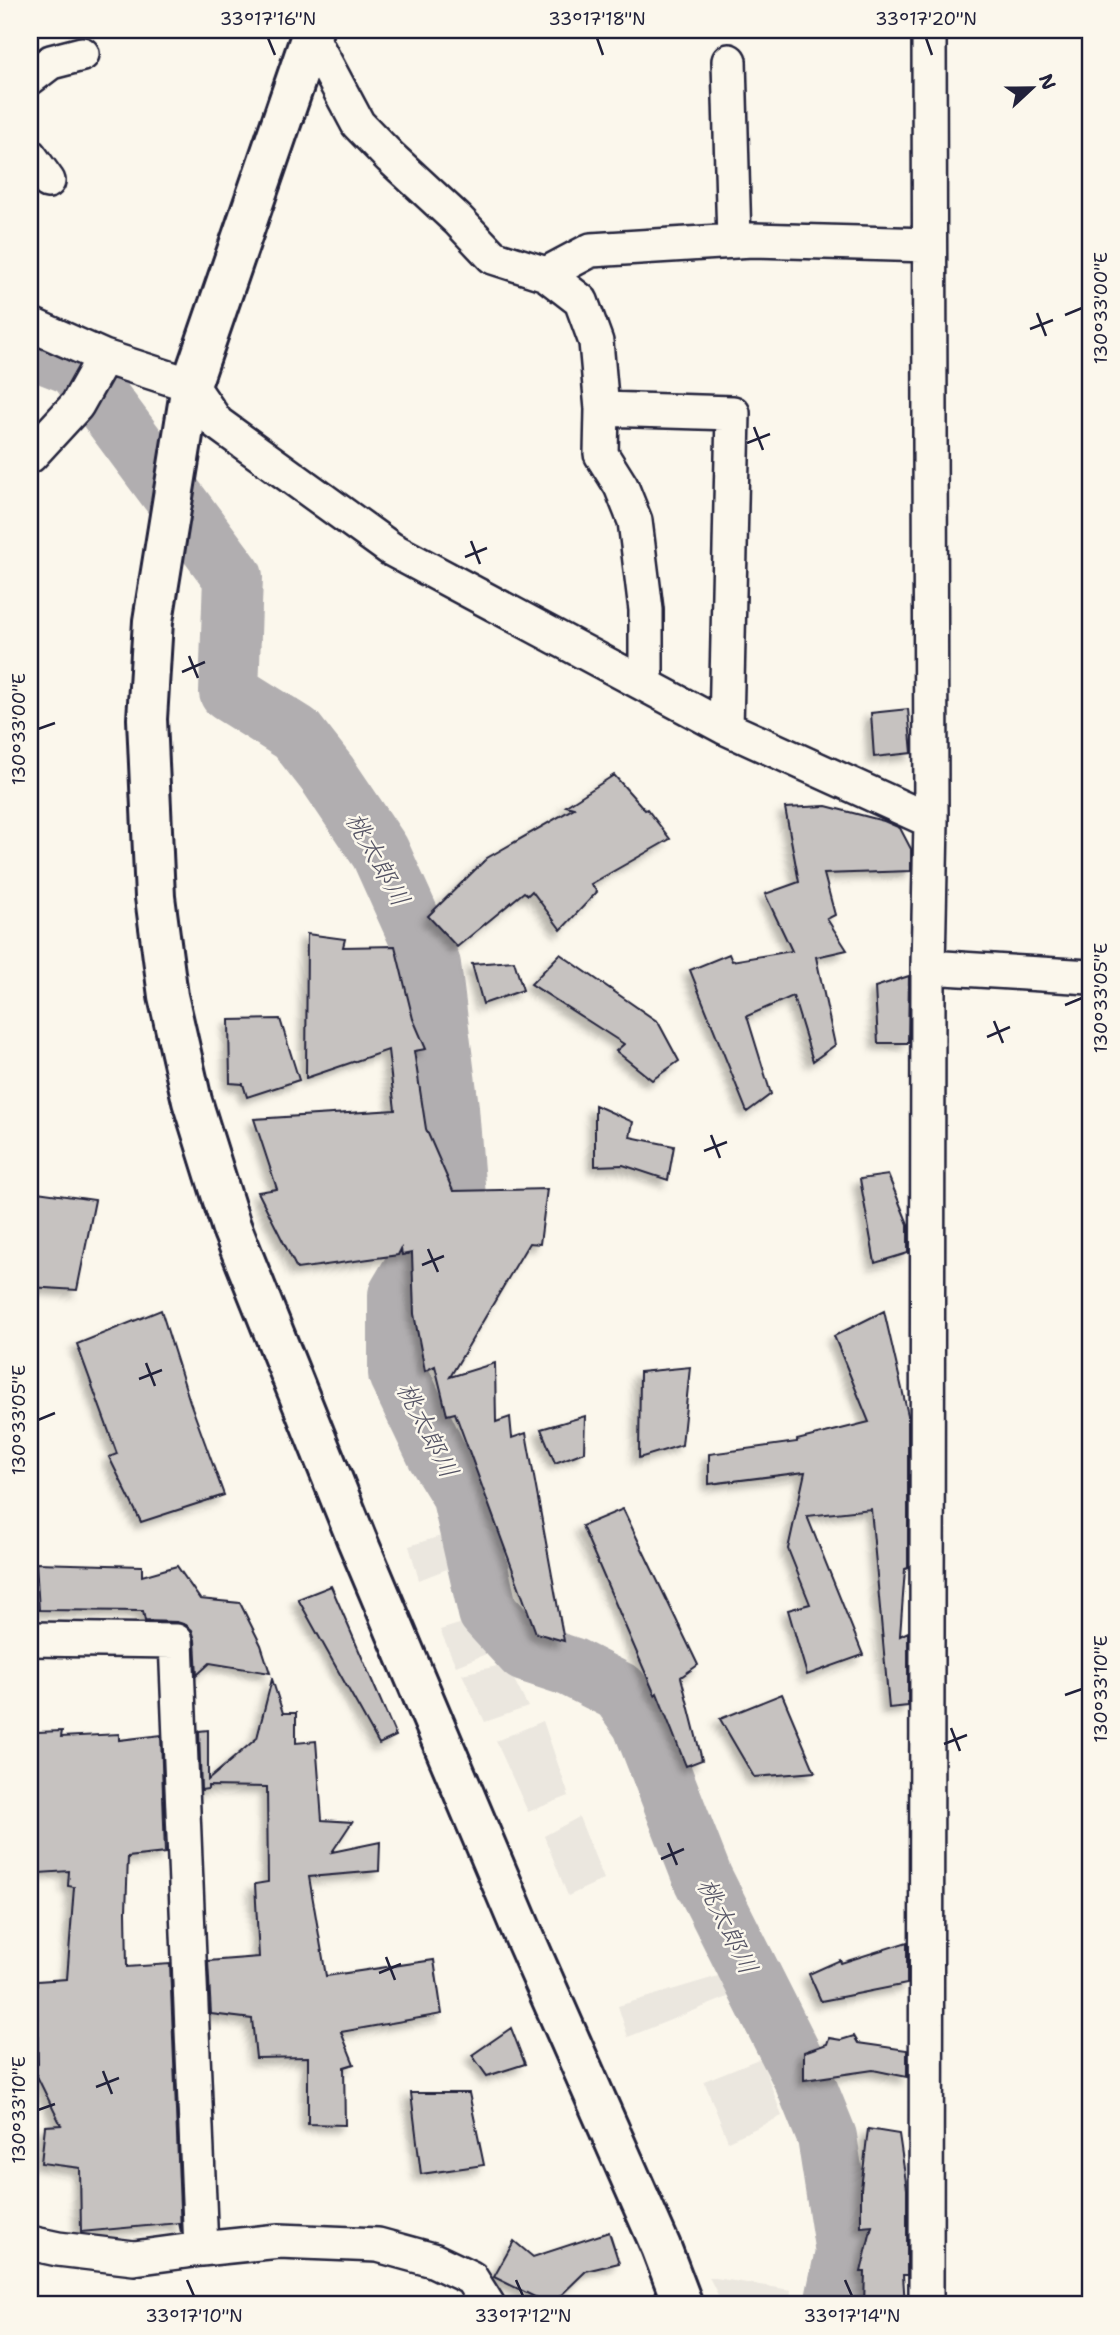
<svg xmlns="http://www.w3.org/2000/svg" width="1120" height="2335" font-family="'Shantell Sans','Klee One',sans-serif">
	<defs>
		<filter id="shadow"><feDropShadow dx="-6" dy="6" stdDeviation="3.5" flood-color="#0004"/></filter>
	</defs>
	<rect width="100%" height="100%" fill="#fbf7ec"/>
	<filter id="ink" filterUnits="userSpaceOnUse"><feTurbulence type="fractalNoise" baseFrequency=".0143" numOctaves="2"/><feDisplacementMap in="SourceGraphic" scale="14" xChannelSelector="R" yChannelSelector="G"/><feConvolveMatrix kernelMatrix="1 2 1 2 8 2 1 2 1" color-interpolation-filters="sRGB"/></filter>
	<g filter="url(#ink)">
		<path fill="#ebe7df" d="M447 1534 457 1565 419 1580 409 1546Z
			M472 1620 491 1652 456 1666 440 1630Z
			M506 1664 528 1707 485 1722 462 1674Z
			M543 1721 569 1796 528 1812 496 1741Z
			M579 1817 604 1879 568 1896 544 1836Z
			M725 1974 733 1995 628 2037 618 2006Z
			M761 2058 782 2116 728 2141 704 2081Z
			M709 2277 791 2290 789 2305H723Z"/>
		<g fill="none" stroke-linecap="round" stroke-linejoin="round">
			<path stroke="#b1aeb0" stroke-width="60" d="M30 348 76 366 233 577 229 692 296 734 328 775 380 852 431 965 449 1108 456 1197 398 1295V1374L437 1455 461 1494 488 1612 525 1652 571 1667 620 1692 642 1723 703 1879 804 2080 827 2137 845 2252 834 2305"/>
		</g>
		<path fill="#c6c2c0" stroke="#22223b" stroke-width="2" filter="url(#shadow)" d="M908 709 912 753 874 757 871 713Z
			M614 775 645 810 647 809 670 839 591 884 597 892 561 930 532 891 528 895 524 892 457 947 428 916 487 858 574 808 566 806Z
			M826 806 884 821 900 828 911 849V871L824 874 835 915 827 919 847 950 816 957 835 1045 813 1061 793 996 747 1016 771 1094 747 1112 690 970 729 954 732 961 792 951 765 894 799 882 785 808Z
			M307 934 345 939 343 947 395 946 413 1019 426 1049 414 1051 426 1129 453 1191 547 1189 540 1244 529 1243 450 1377 495 1363 496 1422 510 1417 512 1438 526 1433 564 1641 536 1633 455 1413 447 1415 435 1366 425 1371 414 1314 412 1253 402 1255 401 1249 398 1255 297 1269 258 1192 277 1189 254 1119 395 1110 388 1050 306 1078Z
			M560 954 658 1022 679 1061 652 1080 616 1051 624 1044 531 984Z
			M514 961 523 990 483 1004 472 964Z
			M909 976 908 1043H878L875 987Z
			M280 1019 299 1080 247 1097 243 1084 230 1083 229 1020Z
			M595 1105 633 1122 630 1137 674 1146 668 1180 623 1165 595 1166Z
			M888 1175 908 1224V1253L875 1263 860 1179Z
			M30 1191 95 1200 77 1290 30 1287Z
			M161 1310 190 1402 224 1495 141 1522 109 1457 117 1454 77 1344Z
			M884 1311 908 1415V1568L905 1569 900 1636 908 1632V1706L889 1708 871 1509 807 1516 863 1655 807 1675 788 1610 810 1604 788 1549 805 1472 709 1484V1454L797 1442V1440L869 1422 834 1336Z
			M690 1367 682 1445 639 1458 640 1372Z
			M585 1416 584 1452 555 1463 541 1429Z
			M623 1509 698 1665 681 1677 702 1760 686 1766 657 1693 655 1695 582 1526Z
			M36 1563 142 1566V1576L177 1566 200 1599 240 1603 261 1645 270 1673 210 1663 197 1675 195 1640 192 1630 186 1625 177 1622 145 1621 143 1611 39 1610Z
			M331 1586 396 1736 379 1744 298 1599Z
			M272 1679 283 1713H296V1743L316 1741 322 1820 352 1822 332 1852 380 1842 379 1871 309 1877 326 1976 434 1960 442 2014 341 2032 354 2064 344 2067 345 2125 308 2124V2057L256 2058 252 2019 211 2014 208 1961 259 1957 255 1884 268 1882 267 1787 208 1786V1789L201 1790 199 1731 208 1730V1780L257 1738Z
			M782 1694 815 1772 754 1777 720 1719Z
			M62 1731 61 1737 119 1734V1740L161 1735 165 1853 128 1857 126 1911 127 1967 170 1964 181 2232 179 2223 81 2232 80 2168 41 2163 45 2126 61 2125 32 2066 38 2064 37 2010H35L37 1981 67 1979 74 1887 68 1886 69 1871 39 1873 30 1800V1762L37 1732Z
			M907 1942V1984L821 2001 809 1974 840 1960 841 1963Z
			M511 2028 525 2064 487 2076 472 2055Z
			M854 2036 858 2043 907 2050V2077L873 2070 804 2080V2052L827 2044 829 2038 841 2040Z
			M411 2093H469L484 2165 421 2174Z
			M868 2129 899 2134 907 2189V2275H903L905 2305H864L865 2272H861L872 2226 861 2227V2189Z
			M609 2232 619 2263 586 2271 551 2305 494 2277 514 2241 533 2257Z"/>
		<g fill="none" stroke-linecap="round" stroke-linejoin="round">
			<defs>
				<path id="street" d="M311 36 358 124 390 157 458 220 493 257 546 274 581 301 596 342 602 409 601 454 621 486 635 521 646 610V685
					M729 61 734 241
					M30 78 51 62 82 54
					M30 156 48 181
					M546 274 591 250 752 240 929 245
					M30 324 104 357 191 385 217 423 391 549 726 728 931 821
					M602 409 733 413 726 728
					M30 456 77 405 104 357
					M928 967 1090 977
					M30 1639 176 1641 201 2249
					M30 2243 58 2249 134 2258 201 2249 279 2241 378 2245 433 2260 471 2278 488 2305
					M926 2305 928 967 931 821 929 30"/>
				<path id="secondary" d="M313 30 191 385 153 621 147 719 155 897 168 996 192 1101 231 1226 357 1540 524 1936 661 2247 683 2305"/>
			</defs>
			<use href="#street" stroke="#22223b" stroke-width="38"/>
			<use href="#secondary" stroke="#22223b" stroke-width="44"/>
			<use href="#street" stroke="#fbf7ec" stroke-width="33"/>
			<use href="#secondary" stroke="#fbf7ec" stroke-width="38"/>
		</g>
	</g>
	<path fill="none" stroke="#22223b" stroke-width="2.5" d="M268 38 275 55M597 38 603 55M926 38 932 55M1037 313 1046 336M1065 315 1082 308M1030 329 1053 320M754 427 763 450M747 443 770 434M471 541 480 564M465 557 487 548M189 656 198 678M182 672 205 662M38 729 55 723M1065 1005 1082 998M994 1021 1003 1043M987 1037 1010 1027M711 1135 720 1158M704 1151 727 1142M428 1249 438 1272M422 1265 444 1256M146 1363 155 1386M139 1379 162 1370M38 1420 55 1413M1065 1695 1082 1689M951 1728 960 1751M944 1744 967 1735M668 1843 677 1865M661 1859 684 1849M386 1957 395 1980M379 1973 401 1964M103 2071 112 2094M96 2087 119 2078M38 2110 55 2104M187 2280 194 2296M516 2280 523 2296M845 2280 852 2296"/>
	<g text-anchor="middle" stroke-width="5" stroke-linejoin="round" paint-order="stroke">
		<g font-size="26" font-style="italic" fill="#545364" stroke="#fbf7ec">
			<text transform="translate(378 859) rotate(61)" y="9">桃太郎川</text>
			<text transform="translate(428 1430) rotate(63)" y="9">桃太郎川</text>
			<text transform="translate(728 1926) rotate(64)" y="9">桃太郎川</text>
		</g>
	</g>
	<rect width="1120" height="2335" fill="none" stroke="#fbf7ec" stroke-width="77"/>
	<g transform="translate(1032 88) rotate(68)" stroke="#fbf7ec" stroke-width="5" paint-order="stroke">
	<path d="M0-5L12 26L0 18L-12 26Z" fill="#22223b"/>
	<text y="-10" font-size="19" font-weight="bold" text-anchor="middle" fill="#22223b">N</text>
	</g>
	<rect x="38" y="38" width="1044" height="2258" fill="none" stroke="#22223b" stroke-width="2.5"/>
	<g font-size="18" text-anchor="middle" fill="#22223b">
		<text x="268" y="25">33°17'16"N</text>
		<text x="597" y="25">33°17'18"N</text>
		<text x="926" y="25">33°17'20"N</text>
		<text transform="translate(1101 308) rotate(-90)" y="6">130°33'00"E</text>
		<text transform="translate(19 729) rotate(-90)" y="6">130°33'00"E</text>
		<text transform="translate(1101 998) rotate(-90)" y="6">130°33'05"E</text>
		<text transform="translate(19 1420) rotate(-90)" y="6">130°33'05"E</text>
		<text transform="translate(1101 1689) rotate(-90)" y="6">130°33'10"E</text>
		<text transform="translate(19 2110) rotate(-90)" y="6">130°33'10"E</text>
		<text x="194" y="2322">33°17'10"N</text>
		<text x="523" y="2322">33°17'12"N</text>
		<text x="852" y="2322">33°17'14"N</text>
	</g>
</svg>
